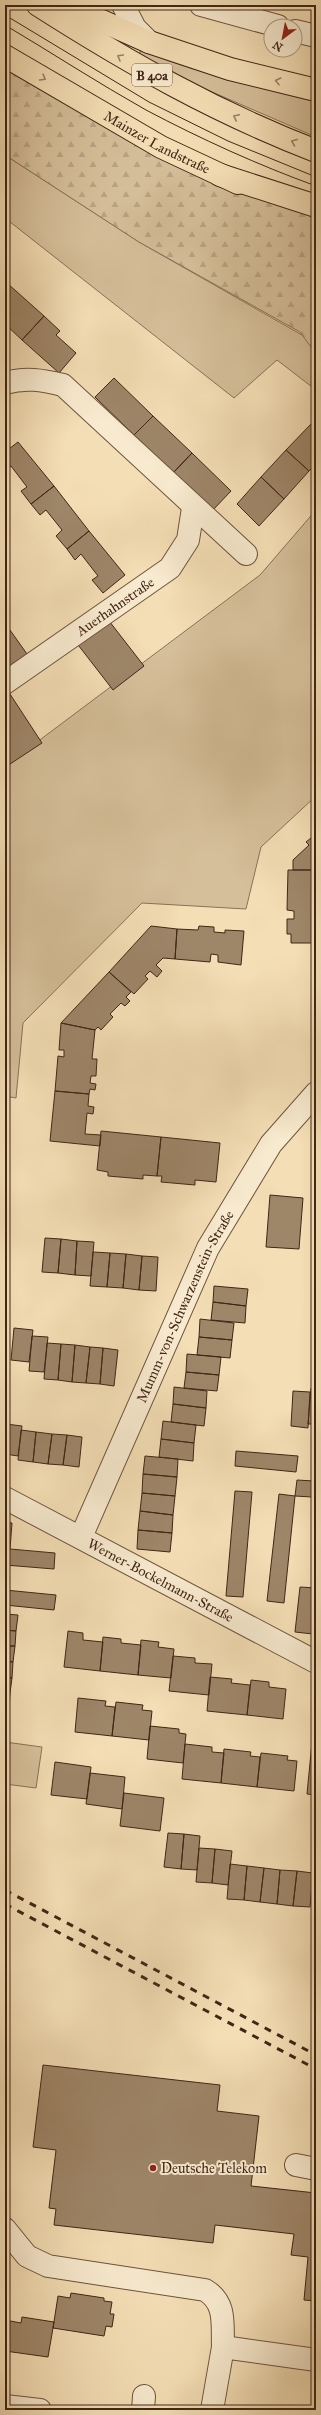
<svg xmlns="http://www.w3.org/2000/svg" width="321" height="2415" font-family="'IM FELL Great Primer',serif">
	<defs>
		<pattern id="forest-firs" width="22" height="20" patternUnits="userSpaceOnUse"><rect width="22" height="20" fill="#d5bf9a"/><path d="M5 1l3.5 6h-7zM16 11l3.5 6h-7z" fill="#b8a484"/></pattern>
	</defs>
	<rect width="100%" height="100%" fill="#f4deb5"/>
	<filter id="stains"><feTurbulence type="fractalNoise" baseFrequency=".005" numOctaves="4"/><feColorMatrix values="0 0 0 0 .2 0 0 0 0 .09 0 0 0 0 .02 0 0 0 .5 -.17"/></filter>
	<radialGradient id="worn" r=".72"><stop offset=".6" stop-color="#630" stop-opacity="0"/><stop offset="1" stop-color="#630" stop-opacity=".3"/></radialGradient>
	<path fill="#d5bf9a" stroke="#8a7258" d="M140 50C197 73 257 87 316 102V137L196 85 140 55Z
		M5 155 139 242 316 343V390L277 360 234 398 5 218Z
		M316 510V796L261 847 246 909 142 903 23 1023 16 1098 5 1096V766L260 575Z
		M5 1742 42 1747 36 1788 5 1784Z"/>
	<path fill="url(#forest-firs)" stroke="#8a7258" d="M5 56 316 217V354L300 332 139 242 5 155Z"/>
	<path fill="#9e8669" stroke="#402616" d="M7 283 44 316 22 340 5 324V286Z
		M44 316 60 331 56 335 76 353 59 373 22 340Z
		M114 378 153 416 134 435 95 397Z
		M153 416 192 453 173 473 134 435Z
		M311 424 316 428V464L309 471 286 450Z
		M18 442 54 486 31 504 21 491 27 487 11 466 5 471V452Z
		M286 450 309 471 284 499 261 477Z
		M192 453 231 491 212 511 173 473Z
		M261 477 284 499 259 526 237 504Z
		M54 486 89 531 67 549 56 536 62 530 46 510 40 515 31 504Z
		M89 531 125 575 103 593 92 580 98 576 81 554 75 560 67 549Z
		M106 617 144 666 113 690 75 641Z
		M5 623 27 654 5 669Z
		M8 691 42 743 10 764 5 756V693Z
		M316 834V870H293V860L309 845 306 842Z
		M288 870H316V943H291V934H287V919H294V911L287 910Z
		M151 926 177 929 175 959 163 958 156 965 162 971 157 977 150 971 145 976 148 979 134 994 109 972Z
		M199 926 214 927V932L225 933V930L244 931 241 965 218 962V955L211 954 210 962 175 959 177 929 198 930Z
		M109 972 131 992 126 997 130 1001 125 1006 121 1003 110 1014 113 1017 101 1030 98 1027 95 1030 61 1023Z
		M61 1023 95 1030 92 1059H97L96 1076H91L90 1083 96 1084 95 1090 90 1089 89 1094 55 1091 58 1056 64 1057V1050H59Z
		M55 1091 89 1094 88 1106 94 1107 93 1114 87 1113 85 1134 101 1135 100 1146 50 1141Z
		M101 1131 161 1137 157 1176 143 1175V1179L108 1176V1172L97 1170Z
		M161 1137 220 1143 216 1182 195 1180V1185L161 1182 162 1176H157Z
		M270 1195 303 1198 299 1249 266 1247Z
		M45 1238 61 1239 58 1273 42 1272Z
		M61 1239 77 1241 75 1275 58 1273Z
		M77 1241 94 1242 91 1276 75 1275Z
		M93 1252 110 1253 107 1287 90 1286Z
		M110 1253 126 1254 123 1288 107 1287Z
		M126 1254 142 1256 139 1290 123 1288Z
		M142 1256 158 1257 156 1291 139 1290Z
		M214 1286 248 1289 246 1306 213 1302Z
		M213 1302 246 1306 245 1323 211 1320Z
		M200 1319 234 1323 232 1340 199 1337Z
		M14 1328 33 1330 29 1362 11 1360Z
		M32 1336 48 1337 44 1372 29 1371Z
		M199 1337 232 1340 230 1358 197 1355Z
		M47 1343 61 1344 58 1380 44 1379Z
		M61 1344 75 1345 72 1382 58 1380Z
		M75 1345 90 1347 86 1383 72 1382Z
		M90 1347 103 1348 100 1384 86 1383Z
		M103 1348 118 1350 114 1386 100 1384Z
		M187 1354 221 1357 219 1375 186 1372Z
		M186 1372 219 1375 217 1391 184 1388Z
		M174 1387 207 1391 206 1408 173 1404Z
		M311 1388 316 1389V1424H308Z
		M293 1391 310 1392 308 1428 291 1426Z
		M173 1404 206 1408 204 1426 171 1422Z
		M163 1421 196 1425 194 1443 161 1439Z
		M6 1424 22 1426 18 1456 5 1454Z
		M21 1430 36 1432 33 1462 18 1460Z
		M36 1432 52 1434 48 1464 33 1462Z
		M52 1434 67 1435 63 1465 48 1464Z
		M67 1435 82 1437 79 1467 63 1465Z
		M161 1439 194 1443 193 1461 159 1457Z
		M236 1451 298 1456 296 1472 235 1466Z
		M145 1456 178 1459 177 1477 143 1474Z
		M143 1474 177 1477 175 1496 142 1493Z
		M297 1480 314 1481 312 1497 295 1496Z
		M235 1491 252 1492 243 1597 226 1596Z
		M142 1493 175 1496 173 1515 140 1511Z
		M279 1494 295 1496 284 1603 267 1601Z
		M140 1511 173 1515 172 1533 138 1530Z
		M5 1522 12 1523 10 1549 55 1553 54 1569 5 1565Z
		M138 1530 172 1533 170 1552 137 1549Z
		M316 1536V1567H313Z
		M300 1587 316 1588 313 1634 295 1632Z
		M5 1590 56 1595 54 1610 5 1605Z
		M316 1604V1634H313Z
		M5 1614 18 1615 16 1631 5 1630Z
		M5 1630 16 1631 15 1646H5Z
		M68 1631 83 1633V1640L103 1642 100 1671 64 1667Z
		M103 1637 121 1639V1643L141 1645 138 1675 100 1671Z
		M141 1640 159 1642 158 1647 174 1649 171 1678 138 1675Z
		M5 1646H15L13 1662 5 1661Z
		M173 1656 195 1658V1663L212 1664 209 1695 169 1691Z
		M5 1661 13 1662 12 1678 5 1677Z
		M5 1677 12 1678 10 1693H5Z
		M210 1677 232 1679 231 1683 250 1685 247 1715 207 1711Z
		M251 1680 269 1682V1687L286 1689 283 1719 247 1715Z
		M5 1693H10L9 1709H5Z
		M78 1698 106 1701 105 1706 115 1707 112 1736 75 1732Z
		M116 1702 143 1705 142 1710 152 1711 149 1740 112 1736Z
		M5 1709H9L8 1724H5Z
		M315 1711H316V1795L307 1794Z
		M150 1726 179 1729V1733L186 1734 183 1763 147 1759Z
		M185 1744 212 1747V1752L224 1753 221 1783 182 1779Z
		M224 1749 251 1752 250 1756 260 1757 257 1787 221 1783Z
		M261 1753 288 1756 287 1760 297 1761 294 1791 257 1787Z
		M55 1762 91 1767 87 1799 51 1795Z
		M90 1773 125 1777 122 1809 86 1804Z
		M124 1793 164 1798 160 1831 120 1826Z
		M168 1833 184 1834 181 1869 164 1867Z
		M184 1834 200 1836 197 1870 181 1869Z
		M199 1848 215 1849 212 1883 196 1882Z
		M215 1849 232 1851 228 1885 212 1883Z
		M230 1864 247 1866 244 1900 227 1899Z
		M247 1866 264 1868 260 1902 244 1900Z
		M264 1868 280 1870 277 1904 260 1902Z
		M280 1870 297 1871 293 1906 277 1904Z
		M297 1871 313 1873 310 1907 293 1906Z
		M43 2065 220 2085 217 2111 259 2116 251 2186 316 2193V2301L304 2300 308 2257 291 2255 294 2234 215 2225 213 2243 54 2225 56 2209 49 2208 56 2150 33 2147Z
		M71 2293 104 2298V2301L112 2302 110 2314H114L112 2327 106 2326 104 2336 53 2328 58 2296 70 2298Z
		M22 2317 54 2322 48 2357 5 2351V2320L21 2323Z"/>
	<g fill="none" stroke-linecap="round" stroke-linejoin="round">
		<defs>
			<g id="minor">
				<path d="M123 5 135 28 149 42"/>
				<path d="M201 5 278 26"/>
				<path d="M295 31 316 36"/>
				<path d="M5 383C26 377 42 380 63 385L246 554"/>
				<path id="s1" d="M5 683 170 568 188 540 193 508"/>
				<path id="s2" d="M5 1498 316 1662"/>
				<path id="s3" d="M81 1537 208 1248 271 1144 316 1093"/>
				<path d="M296 2165 316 2169"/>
				<path d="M5 2229 27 2256 48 2266 205 2290C227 2303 222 2325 223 2347"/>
				<path d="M5 2406 40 2410"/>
				<path d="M143 2410 144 2396"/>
				<path d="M212 2410 223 2347 316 2360"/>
			</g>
			<g id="major">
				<path d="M66 5 149 42 230 69 316 90"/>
				<path id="s4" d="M5 56 161 147 238 183"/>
			</g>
			<path id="highway" d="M38 5C129 63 215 112 316 151
				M220 175 316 206"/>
		</defs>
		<use href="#minor" stroke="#6d543e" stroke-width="24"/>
		<use href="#major" stroke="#402616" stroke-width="24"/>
		<use href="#highway" stroke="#402616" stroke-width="24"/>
		<use href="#minor" stroke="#f8eacf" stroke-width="22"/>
		<use href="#major" stroke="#f4deb5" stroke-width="22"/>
		<use href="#highway" stroke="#f4deb5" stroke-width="22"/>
		<path stroke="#402616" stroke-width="1" d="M5 15 149 102 228 141 316 177
			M5 25C52 53 98 83 146 110 201 139 258 165 316 186"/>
		<path stroke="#402616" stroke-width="3" stroke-dasharray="7 7" stroke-linecap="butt" d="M5 1890 316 2055
			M5 1904 316 2069"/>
	</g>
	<defs><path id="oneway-chevron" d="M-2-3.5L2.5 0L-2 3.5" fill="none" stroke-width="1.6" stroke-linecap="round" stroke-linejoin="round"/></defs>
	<g stroke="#9a8266">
		<use href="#oneway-chevron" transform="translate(120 57) rotate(-150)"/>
		<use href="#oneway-chevron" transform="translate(43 78) rotate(30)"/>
		<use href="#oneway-chevron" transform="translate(278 81) rotate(-166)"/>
		<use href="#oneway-chevron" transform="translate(236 117) rotate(-155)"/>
		<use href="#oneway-chevron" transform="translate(294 142) rotate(-159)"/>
	</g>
	<circle fill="#8f2418" stroke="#f8eacf" stroke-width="1.5" cx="153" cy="2168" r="4"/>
	<g text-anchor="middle" stroke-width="4" stroke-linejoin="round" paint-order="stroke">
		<rect fill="#f8eacf" stroke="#77614e" stroke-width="1" x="132" y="64" width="40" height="22" rx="3"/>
		<g font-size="13" font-weight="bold" fill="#402616">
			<text x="152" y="80">B 40a</text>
		</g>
		<g font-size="14" fill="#402616" stroke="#f8eacf">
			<text dy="5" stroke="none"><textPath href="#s4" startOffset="175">Mainzer Landstraße</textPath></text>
			<text dy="5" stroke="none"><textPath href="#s1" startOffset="134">Auerhahnstraße</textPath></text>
			<text dy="5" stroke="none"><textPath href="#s3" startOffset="253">Mumm-von-Schwarzenstein-Straße</textPath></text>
			<text dy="5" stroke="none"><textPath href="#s2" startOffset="176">Werner-Bockelmann-Straße</textPath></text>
		</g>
		<g font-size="14" fill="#402616" stroke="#f8eacf" text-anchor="start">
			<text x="161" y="2173">Deutsche Telekom</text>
		</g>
	</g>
	<rect width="321" height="2415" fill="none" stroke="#f4deb5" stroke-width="20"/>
	<rect x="6" y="6" width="309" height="2403" fill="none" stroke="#402616" stroke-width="2"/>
	<rect x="10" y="10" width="301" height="2395" fill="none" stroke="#402616"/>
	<g transform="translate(283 38) rotate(212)"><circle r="19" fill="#f8eacf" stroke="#ae9c85"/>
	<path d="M0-3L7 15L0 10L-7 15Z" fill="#8f2418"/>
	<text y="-6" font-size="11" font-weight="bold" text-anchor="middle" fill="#402616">N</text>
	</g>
	<rect width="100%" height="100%" filter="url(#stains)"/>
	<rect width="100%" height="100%" fill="url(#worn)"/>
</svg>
